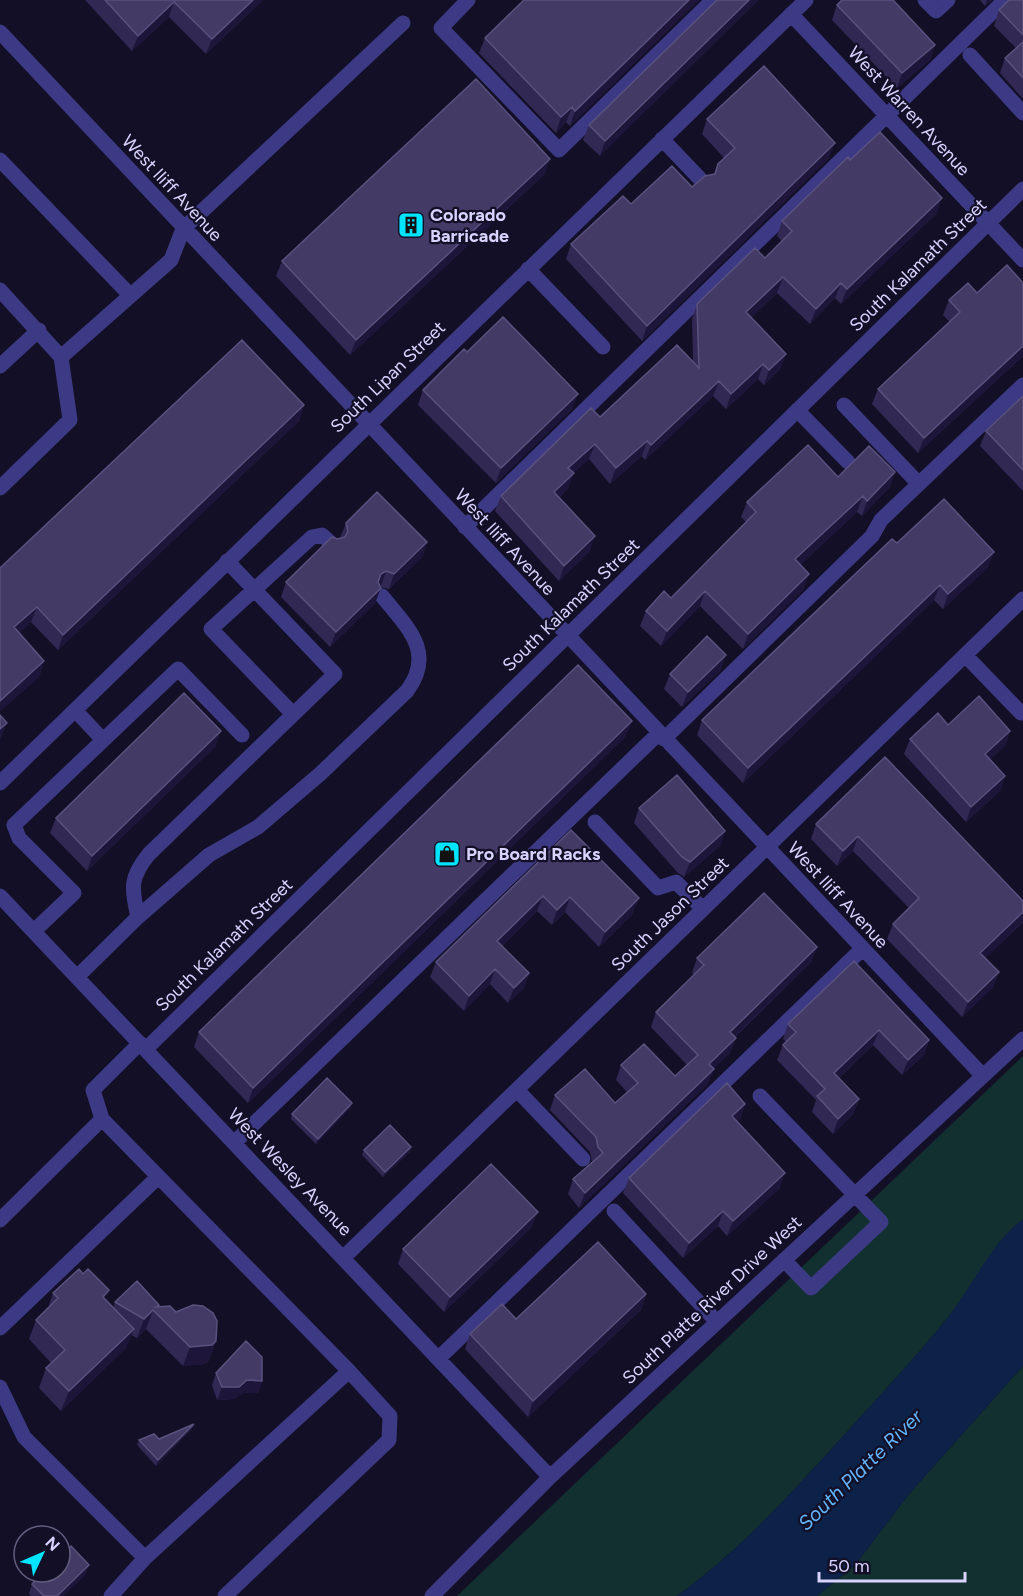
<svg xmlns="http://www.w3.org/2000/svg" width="1023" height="1596" font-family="Figtree,sans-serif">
	<rect width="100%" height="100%" fill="#130f26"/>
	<path fill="#12302f" d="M1023 1056V1219C991 1244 974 1284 949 1316 917 1356 881 1394 847 1432 794 1490 741 1550 677 1596H457Z
		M1023 1366V1596H817L855 1565 909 1494Z"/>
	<path fill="#0c2248" d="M1023 1219V1366L909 1494 855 1565 817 1596H677C741 1550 794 1490 847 1432 881 1394 917 1356 949 1316 974 1284 991 1243 1023 1219Z"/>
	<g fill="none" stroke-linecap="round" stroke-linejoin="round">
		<path stroke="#3d3a85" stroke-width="15" d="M468 0 441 28 559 150 713 0
			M925 0 936 11 948 0
			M791 14 1023 260
			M0 32 983 1076
			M970 55 1023 113
			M662 139 703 182
			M0 160 130 295
			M528 269 603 347
			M0 290 61 357
			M0 366 39 330
			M844 405 919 484
			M797 410 848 462
			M0 488 70 420 61 357 171 260 183 229 403 23
			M465 527 1005 0
			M965 655 1021 713
			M75 710 103 740
			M293 714 211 629 312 537 322 535 333 545
			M664 739 872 536 881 520 1023 385
			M0 783 806 0
			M595 822 658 888 676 882 703 909
			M0 896 550 1477
			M138 917 209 855 258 827 320 774 407 691C436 652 407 627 382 596
			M34 931 74 893 19 838 14 825 178 669 242 735
			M77 977 138 917C131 888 130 877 149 854L335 674 227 561
			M146 1049 1023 189
			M517 1090 583 1159
			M760 1096 881 1222 811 1288 784 1260
			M235 1142 659 733
			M614 1211 717 1322
			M0 1220 102 1119
			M344 1257 1023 599
			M0 1328 158 1177
			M439 1358 862 949
			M0 1387 24 1437 145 1558 349 1371 102 1119 93 1090 140 1043
			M111 1596 145 1558
			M225 1596 389 1440 390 1416 349 1371
			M432 1596 550 1477 1023 1039"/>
	</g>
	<path fill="#312854" d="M85 0H263L206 54 169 17 132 51Z
		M524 0H699L570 126 566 122 556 133 479 53 485 38Z
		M717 0 600 156 583 140 589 125Z
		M980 0H992L985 6Z
		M1023 0V99L1000 73 1005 58 1016 48 994 26 999 10Z
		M837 5 935 45 930 60 897 88 832 20Z
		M707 119 829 158 642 341 566 259 571 244 631 204 692 187 714 174 718 164 724 158 702 134Z
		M850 160 937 213 841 304 835 298 810 324 777 293 751 318 786 354 780 369 764 385 758 379 726 409 713 396 645 460 642 456 610 484 589 459 573 473 568 488 559 498 590 551 559 581 495 511 501 496 600 417 693 362 692 319 697 304 765 258 782 241 777 236 782 221Z
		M545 174 350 355 276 276 282 261Z
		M1023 283V356L918 453 872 404 878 389 950 322 943 315 949 300Z
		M467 352 572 409 496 483 418 405 423 390Z
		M1023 396V491L980 446 986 431Z
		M304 405 299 421 58 650 31 622 19 633 44 661 39 677 0 711V568Z
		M895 472 890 487 862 516 857 512 800 565 804 589 743 649 700 606 661 646 640 626 646 611 671 598 746 522 741 517 747 502 838 477Z
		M346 523 427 542 422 557 389 589 380 587 375 603 330 647 281 597 286 582 337 539 340 538Z
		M897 543 994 552 988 567 943 609 934 600 743 783 697 735 702 720Z
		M721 670 682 707 664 689 670 674Z
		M948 725 1010 731 1005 746 990 759 1005 776 1000 791 966 822 904 754 910 739Z
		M626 736 248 1103 194 1047 199 1032Z
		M216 746 87 871 50 833 56 818Z
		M885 757 1023 922 985 958 999 972 993 987 962 1017 887 939 893 924 909 908 853 851 837 866 811 839 816 824Z
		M639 808 725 831 720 846 684 877 677 872 634 823Z
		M571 830 633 913 599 947 565 912 552 925 537 911 502 946 529 973 524 988 508 1003 490 984 464 1011 430 977 436 962Z
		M817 947 811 962 735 1037 736 1038 730 1053 713 1069 708 1084 579 1208 568 1194 573 1179 592 1162 590 1152 550 1110 555 1095 615 1103 627 1092 616 1080 621 1065 675 1076 687 1065 651 1027 656 1012 694 975 692 973 697 958Z
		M854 961 929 1040 924 1055 902 1075 873 1045 839 1078 859 1099 853 1114 833 1134 812 1112 816 1100 777 1060 783 1045 786 1042 783 1039 788 1024Z
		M352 1103 350 1108 316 1144 291 1119 292 1114Z
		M745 1104 740 1119 737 1121 780 1188 727 1236 718 1226 683 1258 623 1193 629 1178Z
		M364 1150 410 1152 383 1177 362 1155Z
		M532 1227 444 1312 398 1264 403 1249Z
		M53 1293 105 1299 113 1308 115 1302 158 1307 176 1312 216 1341 209 1360 205 1364 183 1366 146 1329 137 1338 131 1335 126 1348 61 1411 39 1388 46 1368 51 1363 29 1339 36 1320 48 1308Z
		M646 1294 641 1310 528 1417 465 1349 470 1334 516 1319Z
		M216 1373 262 1381 258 1393H243L234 1399 217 1400 212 1385Z
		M192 1429 156 1466 137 1445 139 1440 159 1439Z
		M85 1575 63 1596H31L29 1594 32 1584Z"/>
	<path fill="#1d163a" d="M253 0H263L206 54 212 39Z
		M689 0H699L570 126 575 111Z
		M749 0H759L600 156 605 141Z
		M987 0H992L985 6Z
		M174 2 169 17 132 51 138 36Z
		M935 45 930 60 897 88 902 73Z
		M572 107 566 122 556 133 561 117Z
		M835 143 829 158 642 341 647 326Z
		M550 159 545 174 350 355 356 340Z
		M942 198 937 213 841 304 847 289Z
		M783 277 777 293 741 328 746 312Z
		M841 283 835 298 810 324 816 309Z
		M1023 346V356L918 453 924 438Z
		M786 354 780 369 764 385 769 370Z
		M763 364 758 379 726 409 731 394Z
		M719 381 713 396 645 460 651 445Z
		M578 394 572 409 496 483 501 468Z
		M304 405 299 421 58 650 63 635Z
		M647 441 642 456 610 484 616 468Z
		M595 444 589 459 563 483 568 468Z
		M895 472 890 487 862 516 867 501Z
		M574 473 568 488 548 508 554 492Z
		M863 496 857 512 790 575 795 559Z
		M595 536 590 551 559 581 564 566Z
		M427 542 422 557 389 589 394 574Z
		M994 552 988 567 943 609 948 594Z
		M386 571 381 586 375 589 381 574Z
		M809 574 804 589 743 649 748 634Z
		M940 585 934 600 743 783 748 768Z
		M381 588 375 603 330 647 336 632Z
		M705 591 700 606 661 646 667 631Z
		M37 607 31 622 9 643 14 627Z
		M726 655 721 670 682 707 688 692Z
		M44 661 39 677 0 711V701Z
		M632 721 626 736 248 1103 253 1088Z
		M7 723 1 738 0 739V729Z
		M221 731 216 746 87 871 92 856Z
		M1010 731 1005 746 980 769 985 754Z
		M1005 776 1000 791 966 822 971 807Z
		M725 831 720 846 684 877 690 862Z
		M858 836 853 851 837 866 843 851Z
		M543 896 537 911 492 956 497 941Z
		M570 897 565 912 552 925 557 910Z
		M639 898 633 913 599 947 605 932Z
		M1023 912V921L975 969 980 953Z
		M817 947 811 962 724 1047 730 1032Z
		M495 969 490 984 464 1011 469 996Z
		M999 972 993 987 962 1017 968 1002Z
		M529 973 524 988 508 1003 514 988Z
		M879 1030 873 1045 828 1088 834 1073Z
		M736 1038 730 1053 703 1079 709 1064Z
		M929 1040 924 1055 902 1075 908 1060Z
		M714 1069 708 1084 579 1208 585 1193Z
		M859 1099 853 1114 833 1134 838 1119Z
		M352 1103 350 1108 316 1144 318 1139Z
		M745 1104 740 1119 727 1131 732 1116Z
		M411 1147 410 1152 383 1177 385 1172Z
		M785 1173 780 1188 727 1236 733 1221Z
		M723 1211 718 1226 683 1258 689 1243Z
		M538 1212 532 1227 444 1312 450 1297Z
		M646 1294 641 1310 528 1417 533 1401Z
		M153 1310 146 1329 137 1338 144 1319Z
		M134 1329 126 1348 61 1411 69 1391Z
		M216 1341 209 1360 205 1364 183 1366 190 1347Z
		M247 1380 262 1381 258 1393H243L234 1399 217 1400 222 1387Z
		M194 1424 192 1429 156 1466 158 1460Z
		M89 1565 85 1575 63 1596H57Z"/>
	<path fill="#433a66" stroke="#5a527e" stroke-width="1.5" d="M105 0H253L212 39 174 2 138 36Z
		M524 0H689L575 111 572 107 561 117 485 38Z
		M717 0H749L605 141 589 125Z
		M842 0H893L935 45 902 73 837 5Z
		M1009 0H1023V35L999 10Z
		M1023 42V78L1005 58Z
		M764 66 835 143 647 326 571 244 623 196 631 204 672 166 692 187 705 176 715 174 718 164 735 148 707 119Z
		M476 79 550 159 356 340 282 261Z
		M880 132 942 198 847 289 841 283 816 309 783 277 746 312 786 354 769 370 763 364 731 394 719 381 651 445 647 441 616 468 595 444 568 468 574 473 554 492 595 536 564 566 501 496 591 408 600 417 677 345 699 368 697 304 755 248 765 258 792 231 782 221 848 157 850 160Z
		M1007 265 1023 283V346L924 438 878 389 960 312 949 300 968 283 977 293Z
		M503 317 578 394 501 468 423 390 464 349 467 352Z
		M242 340 304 405 63 635 37 607 14 627 44 661 0 701V568Z
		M1023 396V470L986 431Z
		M808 445 838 477 869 446 895 472 867 501 863 496 795 559 809 574 748 634 705 591 667 631 646 611 664 591 671 598 756 512 747 502Z
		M377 492 427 542 394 574 386 571 381 574 378 582 381 588 336 632 286 582 332 537 337 539 345 537 348 531 346 523Z
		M944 499 994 552 948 594 940 585 748 768 702 720 892 539 897 543Z
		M707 636 726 655 688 692 670 674Z
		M578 665 632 721 253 1088 199 1032Z
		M184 693 221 731 92 856 56 818Z
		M979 696 1010 731 985 754 1005 776 971 807 910 739 938 713 948 725Z
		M0 715 7 723 0 729Z
		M885 757 1023 901V912L980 953 999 972 968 1002 893 924 919 898 858 836 843 851 816 824Z
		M677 775 725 831 690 862 682 857 639 808Z
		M571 830 639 898 605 932 570 897 557 910 543 896 497 941 529 973 514 988 495 969 469 996 436 962Z
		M764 893 817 947 730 1032 736 1038 709 1064 714 1069 585 1193 573 1179 603 1153 598 1147 596 1137 555 1095 585 1069 615 1103 638 1083 621 1065 644 1044 675 1076 698 1055 656 1012 704 965 697 958Z
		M854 961 929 1040 908 1060 879 1030 834 1073 859 1099 838 1119 817 1096 825 1089 783 1045 796 1032 788 1024Z
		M327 1078 352 1103 318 1139 292 1114Z
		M727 1083 745 1104 732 1116 785 1173 733 1221 723 1211 689 1243 629 1178Z
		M390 1125 411 1147 385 1172 364 1150Z
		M491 1164 538 1212 450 1297 403 1249Z
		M598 1242 646 1294 533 1401 470 1334 502 1304 516 1319Z
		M79 1269 83 1274 88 1269 109 1290 103 1297 134 1329 69 1391 46 1368 65 1350 36 1320 58 1298 53 1293Z
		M137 1281 159 1305 156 1307 170 1306 176 1312 193 1305 203 1306 213 1313 217 1321 216 1341 212 1345 190 1347 153 1310 144 1319 115 1302Z
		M246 1341 262 1357V1381L247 1380 239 1387H222L216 1373Z
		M194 1424 158 1460 139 1440 154 1434 159 1439Z
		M71 1546 89 1565 57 1596H44L32 1584 44 1572H60V1557Z"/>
	<defs>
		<symbol id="building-square" viewBox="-11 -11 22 22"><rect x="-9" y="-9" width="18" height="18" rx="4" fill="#00e5ff" stroke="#130f26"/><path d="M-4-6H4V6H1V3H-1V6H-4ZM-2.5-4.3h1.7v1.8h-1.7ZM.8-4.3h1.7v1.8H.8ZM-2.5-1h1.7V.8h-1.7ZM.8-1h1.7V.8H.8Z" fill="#111"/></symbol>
		<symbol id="shop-square" viewBox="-11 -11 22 22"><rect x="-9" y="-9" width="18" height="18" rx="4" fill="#00e5ff" stroke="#130f26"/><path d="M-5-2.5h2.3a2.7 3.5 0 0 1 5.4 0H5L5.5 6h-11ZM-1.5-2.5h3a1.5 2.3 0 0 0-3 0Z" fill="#111"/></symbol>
	</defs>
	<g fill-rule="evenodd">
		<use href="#building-square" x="396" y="210" width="30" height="30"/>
		<use href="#shop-square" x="432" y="839" width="30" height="30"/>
	</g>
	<g text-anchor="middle" stroke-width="4.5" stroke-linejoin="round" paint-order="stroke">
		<g font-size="18" fill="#d9d4ff" stroke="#130f26">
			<text transform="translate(909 111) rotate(47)" y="6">West Warren Avenue</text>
			<text transform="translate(172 188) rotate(47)" y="6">West Iliff Avenue</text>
			<text transform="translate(918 265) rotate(-44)" y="6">South Kalamath Street</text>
			<text transform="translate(388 377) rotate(-44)" y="6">South Lipan Street</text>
			<text transform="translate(505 542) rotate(47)" y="6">West Iliff Avenue</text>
			<text transform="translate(571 605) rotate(-44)" y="6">South Kalamath Street</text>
			<text transform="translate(838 895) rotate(47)" y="6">West Iliff Avenue</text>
			<text transform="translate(670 914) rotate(-44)" y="6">South Jason Street</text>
			<text transform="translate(224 945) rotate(-44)" y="6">South Kalamath Street</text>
			<text transform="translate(290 1172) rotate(46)" y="6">West Wesley Avenue</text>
			<text transform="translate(712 1300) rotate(-43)" y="6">South Platte River Drive West</text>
		</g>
		<g font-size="18" font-weight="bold" fill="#d9d4ff" stroke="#130f26" text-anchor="start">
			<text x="430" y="221">Colorado<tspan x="430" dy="21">Barricade</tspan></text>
			<text x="466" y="860">Pro Board Racks</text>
		</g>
		<g font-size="20" font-style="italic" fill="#62b6ff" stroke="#130f26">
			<text transform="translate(860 1470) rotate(-44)" y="7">South Platte River</text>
		</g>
	</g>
	<g transform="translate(42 1554) rotate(46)"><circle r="28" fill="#130f26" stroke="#625e7d" stroke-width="1.5"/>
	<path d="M0-4.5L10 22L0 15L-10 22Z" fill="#00e5ff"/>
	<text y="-9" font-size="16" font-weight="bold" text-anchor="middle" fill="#d9d4ff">N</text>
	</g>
	<path d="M819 1572v9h146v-9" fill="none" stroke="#d9d4ff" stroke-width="3"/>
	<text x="828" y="1572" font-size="18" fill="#d9d4ff" stroke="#130f26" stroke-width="4.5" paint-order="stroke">50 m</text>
</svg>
